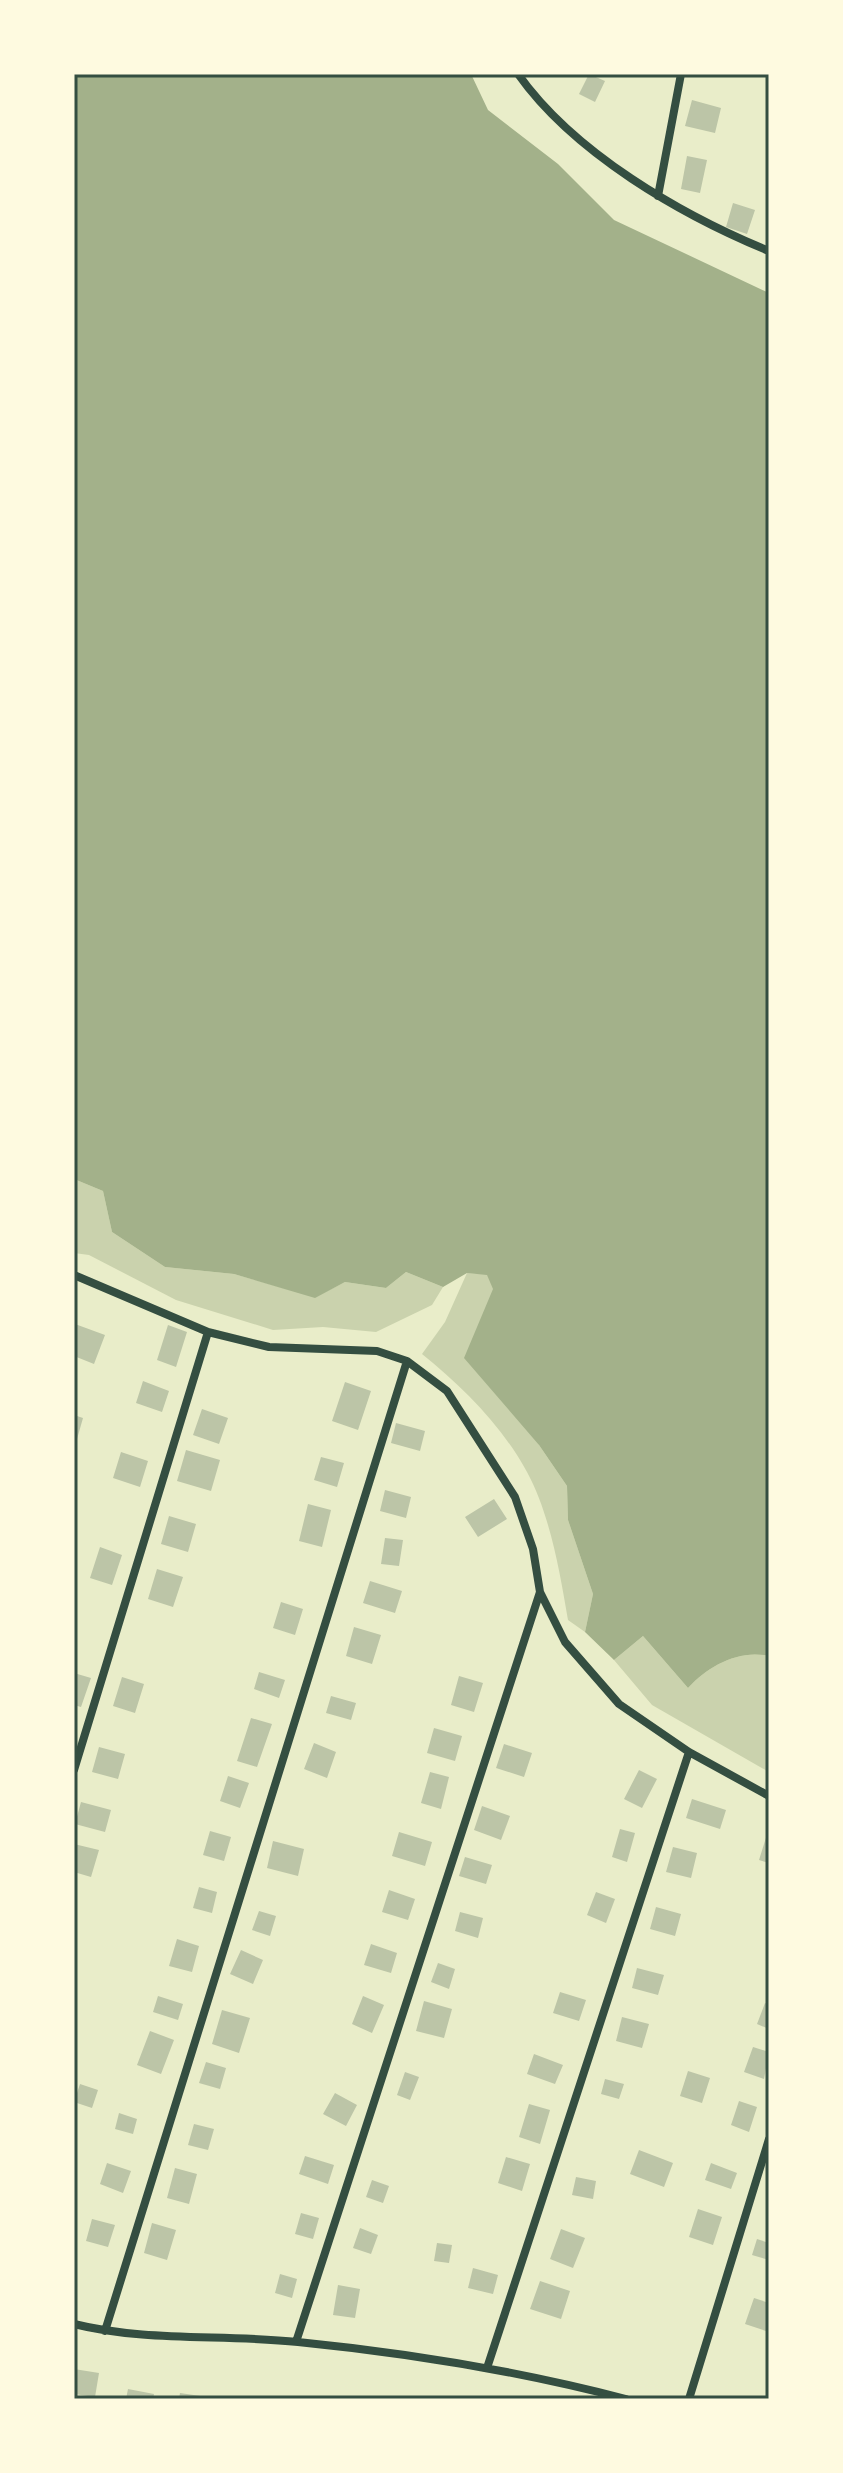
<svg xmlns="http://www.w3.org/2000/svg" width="843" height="2473" font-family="Arial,sans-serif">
	<rect width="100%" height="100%" fill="#e9edc9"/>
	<path fill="#cad2ad" d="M74 1179 103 1191 112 1232 165 1267 234 1274 315 1297 345 1282 386 1288 406 1272 443 1287 432 1305 376 1332 323 1327 273 1330 176 1300 89 1255 74 1253Z
		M467 1273 487 1274 494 1289 488 1303 539 1445 567 1486 568 1520 593 1594 585 1632 568 1620C560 1573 550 1514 527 1472 502 1426 463 1387 422 1354L445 1322Z
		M643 1636 688 1688C708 1666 739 1649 769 1656V1772L652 1705 614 1660Z"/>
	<path fill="#a3b18a" d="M74 74H471L488 110 558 164 614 220 769 293V1656C739 1649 708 1666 688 1688L643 1636 614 1660 585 1632 593 1594 568 1520 567 1486 539 1445 464 1358 493 1289 487 1275 467 1273 443 1287 406 1272 386 1288 345 1282 315 1298 234 1274 165 1267 112 1232 103 1191 74 1179Z"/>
	<path fill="#bcc5a7" d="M589 74 605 81 595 102 579 94Z
		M692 100 721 108 715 133 685 126Z
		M687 156 707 160 700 193 681 189Z
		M733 203 755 210 747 234 726 227Z
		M75 1324 105 1335 94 1364 74 1356Z
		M168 1325 187 1332 176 1367 157 1360Z
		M143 1381 169 1391 162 1412 136 1403Z
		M345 1382 371 1391 358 1430 332 1421Z
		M202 1409 228 1418 219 1444 193 1435Z
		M74 1415 83 1418 75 1446H74Z
		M396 1423 425 1431 420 1451 391 1443Z
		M186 1450 220 1460 211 1491 177 1481Z
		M121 1452 148 1461 140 1487 113 1478Z
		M321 1457 344 1463 337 1487 314 1480Z
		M385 1490 411 1497 406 1518 380 1511Z
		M494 1499 507 1519 478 1537 465 1517Z
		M308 1504 331 1510 322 1547 299 1541Z
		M169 1516 196 1524 188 1552 161 1544Z
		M385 1538 403 1540 399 1566 381 1564Z
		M100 1547 122 1555 112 1585 90 1578Z
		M157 1569 183 1577 173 1607 148 1599Z
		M370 1581 402 1591 395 1613 363 1603Z
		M281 1602 303 1609 295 1635 273 1628Z
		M354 1627 381 1635 372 1664 346 1656Z
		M259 1672 285 1680 279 1698 254 1689Z
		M74 1673 91 1678 81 1707 74 1705Z
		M459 1676 483 1683 474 1712 451 1705Z
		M122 1677 144 1684 135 1713 113 1706Z
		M331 1696 356 1703 351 1720 326 1713Z
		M251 1718 272 1724 257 1767 237 1761Z
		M434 1728 462 1736 455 1761 427 1753Z
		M314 1743 336 1752 327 1778 304 1769Z
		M504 1744 532 1753 524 1777 496 1768Z
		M99 1747 125 1754 118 1779 92 1772Z
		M639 1770 657 1779 642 1808 624 1799Z
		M430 1772 449 1777 441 1809 421 1803Z
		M228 1776 249 1783 240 1808 220 1801Z
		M692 1799 726 1810 720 1829 686 1818Z
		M81 1802 111 1810 105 1832 75 1824Z
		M482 1806 510 1816 501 1840 474 1830Z
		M769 1828V1863L759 1860Z
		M620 1829 635 1833 627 1862 612 1857Z
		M210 1831 231 1837 224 1861 203 1855Z
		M399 1832 432 1842 425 1866 392 1856Z
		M273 1841 304 1849 298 1876 267 1868Z
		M74 1844 99 1850 91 1877 74 1872Z
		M673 1847 697 1853 691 1878 666 1872Z
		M465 1857 492 1865 486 1884 459 1876Z
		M199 1887 217 1892 212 1913 193 1908Z
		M389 1890 415 1899 408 1920 382 1912Z
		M596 1892 615 1899 606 1923 587 1915Z
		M656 1907 681 1914 675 1936 650 1929Z
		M259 1911 276 1916 270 1936 252 1930Z
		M460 1912 483 1918 478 1938 455 1931Z
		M177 1939 199 1946 192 1972 169 1966Z
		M371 1944 397 1953 391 1973 364 1965Z
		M241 1950 263 1960 253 1984 230 1974Z
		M438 1963 455 1969 449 1989 431 1982Z
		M637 1968 664 1975 658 1995 632 1988Z
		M560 1992 586 2000 579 2021 553 2013Z
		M158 1996 183 2004 178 2020 153 2012Z
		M363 1996 384 2005 372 2033 352 2024Z
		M424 2001 452 2009 444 2038 416 2031Z
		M765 2003 769 2005V2029L757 2024Z
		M222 2010 250 2018 239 2053 212 2044Z
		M622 2017 649 2024 642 2048 616 2041Z
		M150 2031 174 2040 161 2074 137 2065Z
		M753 2047 769 2052 764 2079 744 2072Z
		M534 2054 563 2065 555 2084 527 2074Z
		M206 2062 226 2068 220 2089 199 2083Z
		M688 2071 710 2078 702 2103 680 2096Z
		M405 2072 419 2077 410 2100 397 2095Z
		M605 2079 624 2084 619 2099 601 2094Z
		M80 2084 98 2090 92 2108 74 2102Z
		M335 2093 357 2105 346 2126 323 2114Z
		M739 2101 757 2107 749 2132 731 2125Z
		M529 2104 550 2110 540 2144 519 2137Z
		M119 2113 137 2119 133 2134 115 2129Z
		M194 2124 214 2129 208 2150 188 2145Z
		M639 2150 673 2163 664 2187 630 2174Z
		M305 2156 334 2165 328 2184 299 2174Z
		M506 2157 530 2164 522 2191 498 2183Z
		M107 2163 131 2171 123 2193 100 2184Z
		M711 2163 737 2173 731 2189 705 2180Z
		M175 2168 197 2174 189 2204 167 2198Z
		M576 2177 596 2181 593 2199 572 2195Z
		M372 2180 389 2186 383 2203 366 2197Z
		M698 2209 722 2217 713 2245 689 2237Z
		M301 2213 319 2218 313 2239 295 2234Z
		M92 2219 115 2225 108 2247 86 2241Z
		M152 2223 176 2230 167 2260 144 2253Z
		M360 2228 378 2235 371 2254 353 2248Z
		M561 2229 585 2238 573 2268 550 2259Z
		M757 2239 769 2243V2260L752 2255Z
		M437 2243 452 2245 449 2263 434 2261Z
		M473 2268 498 2275 493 2294 468 2288Z
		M280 2274 297 2279 292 2298 275 2293Z
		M540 2281 570 2291 561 2319 530 2309Z
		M338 2285 360 2289 355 2318 333 2315Z
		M754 2298 769 2303V2332L745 2324Z
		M74 2369 99 2373 95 2397 74 2394Z
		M128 2389 154 2394 153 2399H126Z
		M180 2393 207 2397 206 2399H179Z"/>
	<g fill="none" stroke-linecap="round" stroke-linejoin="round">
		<path stroke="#344e41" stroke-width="8" d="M518 74C574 153 681 215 769 251
			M658 196 681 74
			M74 1275 208 1332 269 1347 377 1351 407 1361 447 1391 515 1497 533 1549 540 1592 565 1642 619 1704 689 1752 769 1796
			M74 1770 208 1332
			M74 2324C146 2342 223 2334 298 2342 408 2353 519 2371 626 2399
			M105 2331 407 1361
			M296 2342 540 1592
			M487 2368 689 1752
			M689 2399 769 2139"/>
	</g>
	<rect width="843" height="2473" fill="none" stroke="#fefae0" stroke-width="152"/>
	<rect x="76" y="76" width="691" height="2321" fill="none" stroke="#344e41" stroke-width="3"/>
</svg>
